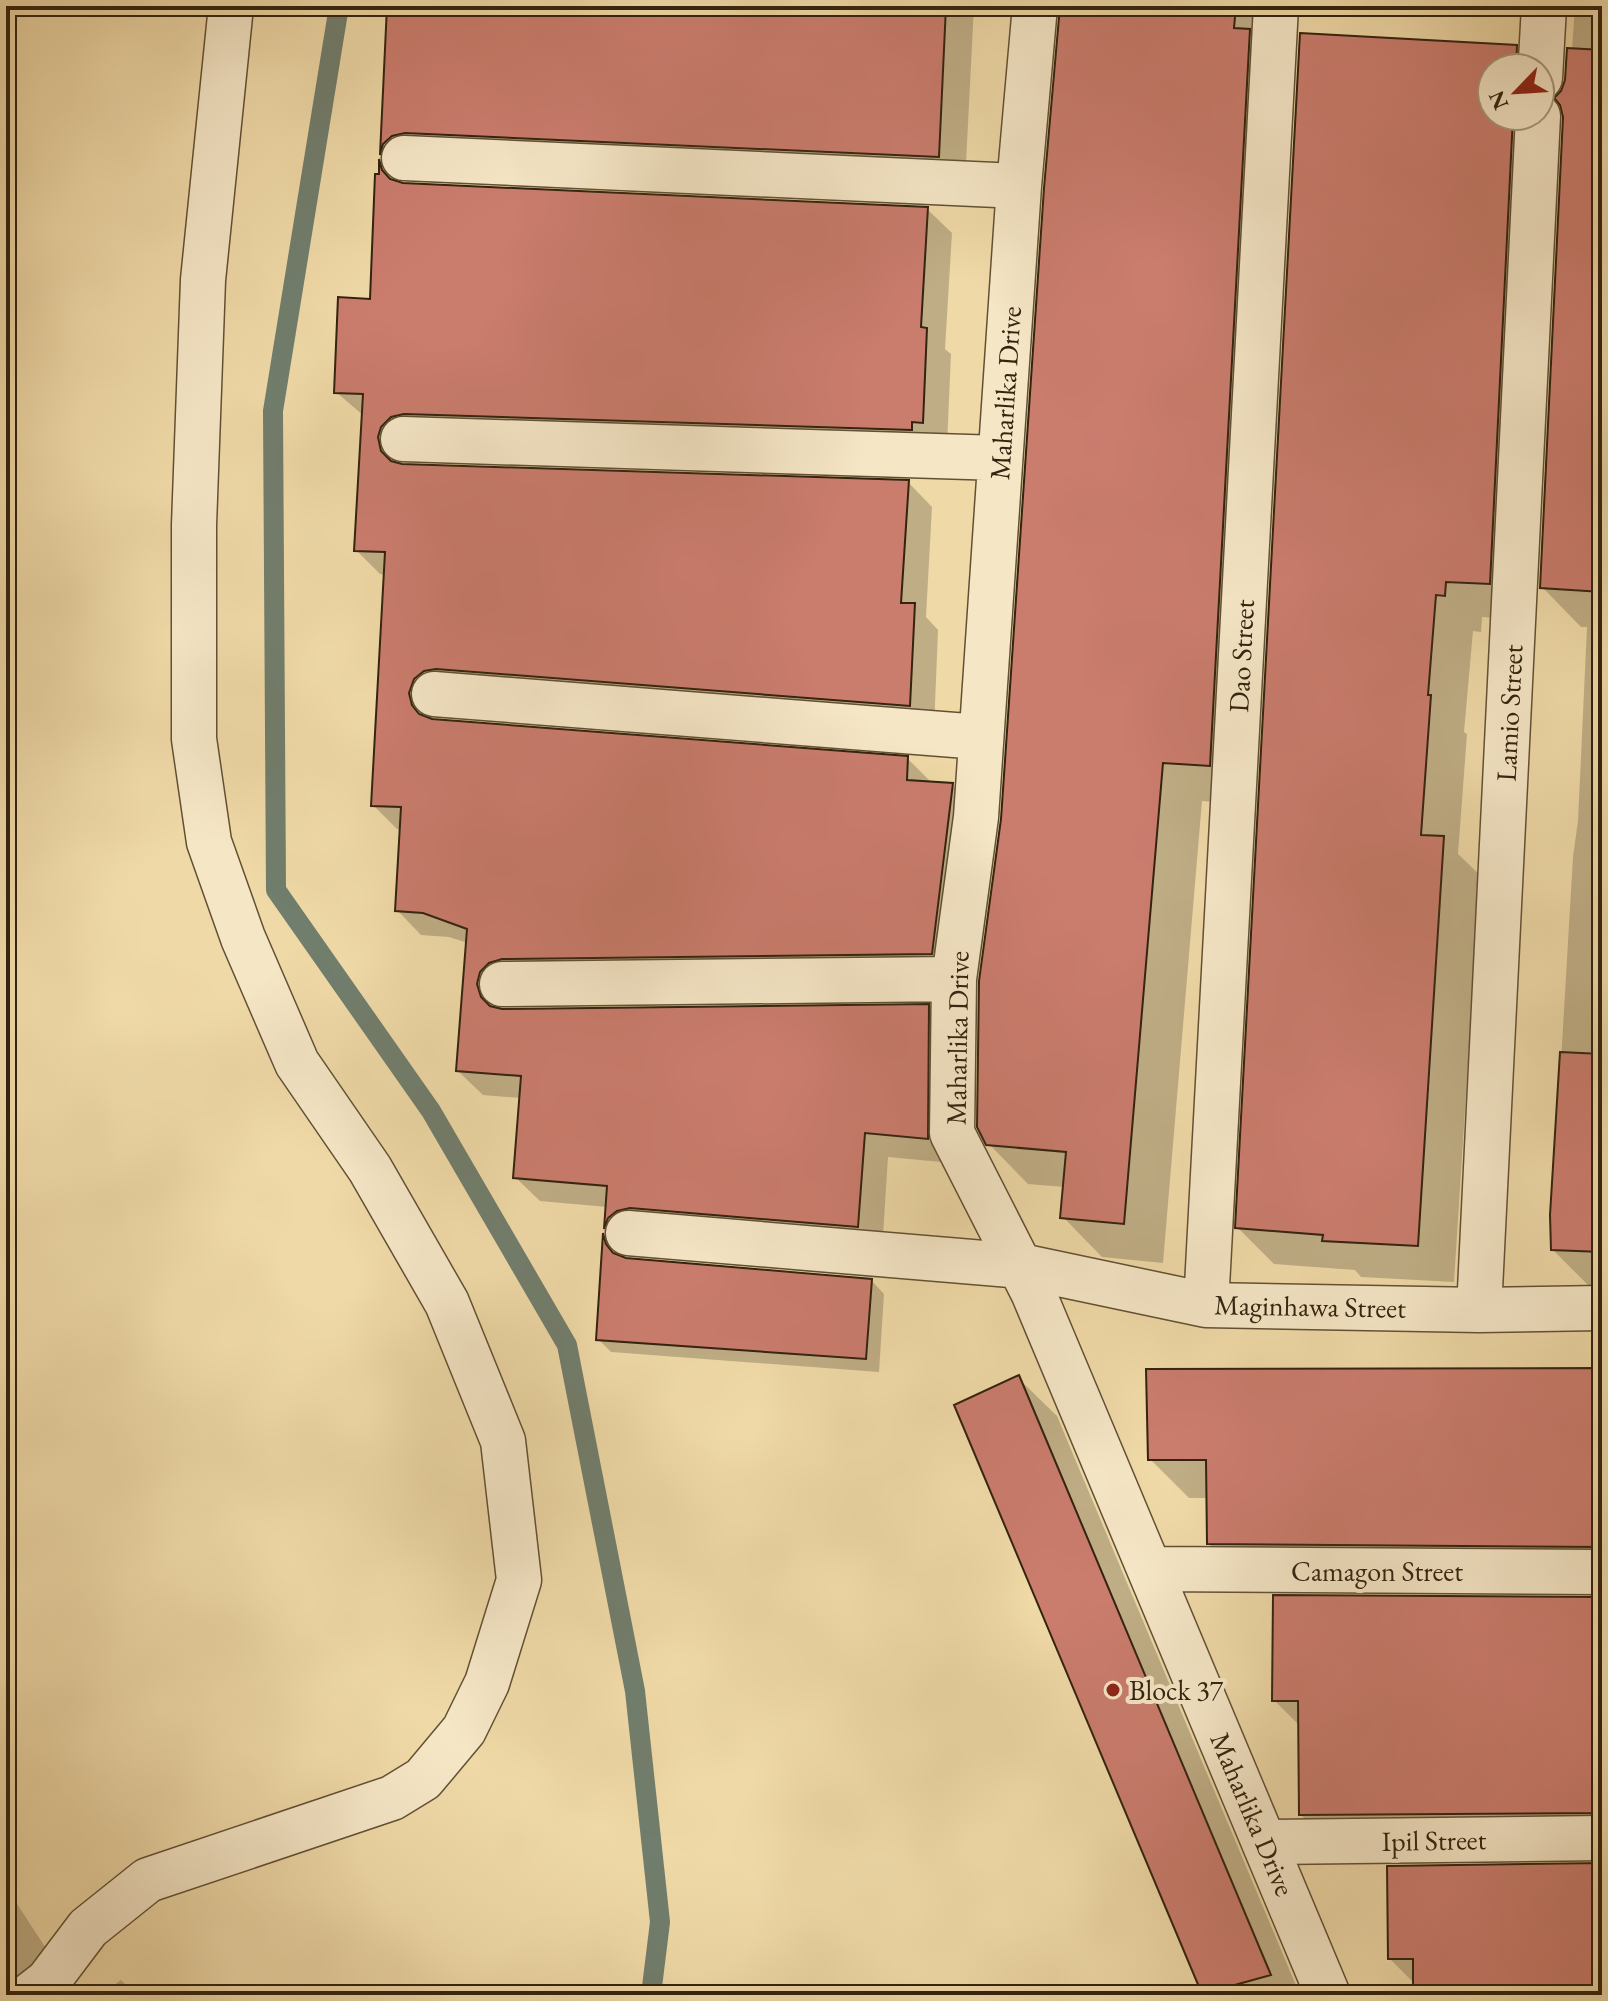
<svg xmlns="http://www.w3.org/2000/svg" width="1608" height="2001" font-family="'EB Garamond',serif">
	<rect width="100%" height="100%" fill="#efd9a7"/>
	<filter id="stains"><feTurbulence type="fractalNoise" baseFrequency=".0025" numOctaves="4"/><feColorMatrix values="0 0 0 0 .2 0 0 0 0 .09 0 0 0 0 .02 0 0 0 .5 -.17"/></filter>
	<radialGradient id="worn" r=".72"><stop offset=".6" stop-color="#630" stop-opacity="0"/><stop offset="1" stop-color="#630" stop-opacity=".3"/></radialGradient>
	<path fill="#0003" d="M389 6H974L965 183 407 179 382 154Z
		M1061 6H1278L1249 805 1202 801 1163 1263 1102 1257 1063 1217 1065 1187 1028 1184 988 1143 1003 819Z
		M1575 6H1602V1290L1592 1289 1553 1250 1552 1215 1573 857 1578 821 1587 627H1581L1542 587 1565 117 1563 92 1572 50Z
		M1301 35 1516 47 1537 68H1492V116H1540L1553 84 1526 620 1482 617 1481 632 1473 631 1464 732 1467 734 1458 854 1480 875 1454 1282 1361 1277 1355 1270 1274 1264 1237 1227Z
		M381 163 403 185 927 209 952 233 945 349 951 354 947 446 405 451 402 463V466L908 482 932 507 926 617 938 630 934 730 438 704 433 718V721L907 758 932 783 952 785 977 809 956 978 504 997 500 1011 928 1006 952 1031V1163L888 1157 882 1251H629L606 1228 607 1207 540 1201 515 1177 521 1098 483 1095 458 1071 468 943 449 937 421 935 397 910 402 830 397 829 373 805 386 575 380 574 356 550 364 416 336 392 372 301Z
		M605 1238 616 1249 618 1257 625 1260 871 1280 884 1294 879 1372 611 1352 598 1339Z
		M1602 1370V1586L1248 1583 1209 1544 1208 1498H1189L1150 1459Z
		M1018 1378 1057 1416 1300 1995 1204 1993Z
		M1602 1599V1852L1341 1854 1301 1815 1300 1726 1274 1700Z
		M1602 1865V1995H1415V1984L1390 1959Z
		M6 1887 51 1956 6 1987Z
		M121 1980 136 1995H101Z"/>
	<g fill="none" stroke-linecap="round" stroke-linejoin="round">
		<path stroke="#717e6d" stroke-width="20" d="M339 6 273 411 276 890 431 1111 567 1345 635 1691 660 1922 651 1995"/>
	</g>
	<path fill="#ca7c6d" stroke="#33230f" stroke-width="2" d="M387 6H946L939 157 405 133 392 136 383 144 380 155Z
		M1060 6H1236L1234 28 1250 29 1210 766 1163 763 1124 1224 1060 1218 1066 1152 986 1145 977 1127 979 981 1001 819 1044 188Z
		M1300 33 1517 45 1516 68H1492V116H1513L1490 584 1446 582 1445 596 1436 595 1428 695H1431L1421 835 1444 836 1418 1246 1322 1241 1323 1235 1235 1228Z
		M1567 48 1602 50V592L1540 588 1563 117 1560 105 1554 98 1561 91 1565 80Z
		M379 159 382 170 390 179 403 183 928 207 921 327 927 328 923 423 912 422V430L404 414 391 417 381 427 378 437 381 451 391 461 402 464 909 480 901 603H915L910 706 436 669 424 671 414 679 409 693 412 705 419 714 432 719 908 756 907 780 953 783 932 954 502 959 489 963 480 972 477 984 481 997 490 1006 502 1009 929 1004 928 1139 865 1133 858 1227 630 1208 617 1211 608 1218 604 1229 607 1186 513 1178 521 1076 456 1071 467 929 423 913 395 911 401 807 371 806 385 552 354 551 363 394 334 393 338 297 370 299 375 174H379Z
		M1560 1052 1602 1054V1252L1551 1250 1550 1215Z
		M603 1233 606 1244 613 1253 626 1258 872 1279 866 1359 596 1340Z
		M1602 1368V1547L1207 1544 1206 1460H1148L1146 1369Z
		M1019 1375 1271 1975 1202 1994 954 1405Z
		M1273 1595 1602 1597V1813L1299 1815 1298 1701H1272Z
		M1602 1863V1995H1413V1959H1388L1387 1866Z"/>
	<g fill="none" stroke-linecap="round" stroke-linejoin="round">
		<defs>
			<path id="minor" d="M1035 6 1019 186 976 817 954 979 952 1133 1033 1292 1328 1995
				M1540 78 1544 6
				M404 158 1019 186
				M403 439 1000 458
				M434 694 980 737
				M502 984 954 979
				M628 1233 1021 1266 1206 1305 1479 1310 1602 1308
				M1206 1305 1276 6
				M1479 1310 1538 116
				M1152 1569 1602 1572
				M1265 1842 1602 1838
				M30 1995 48 1981 88 1928 148 1880 392 1798 423 1779 464 1730 487 1683 519 1580 503 1441 447 1303 370 1169 297 1063 243 938 209 842 194 739V525L203 280 231 6"/>
		</defs>
		<use href="#minor" stroke="#625035" stroke-width="47"/>
		<use href="#minor" stroke="#f5e6c6" stroke-width="44"/>
	</g>
	<circle fill="#8f2418" stroke="#f5e6c6" stroke-width="3" cx="1113" cy="1690" r="8"/>
	<g text-anchor="middle" stroke-width="8" stroke-linejoin="round" paint-order="stroke">
		<g font-size="28" fill="#33230f" stroke="#f5e6c6">
			<text transform="translate(1005 393) rotate(-86)" y="10">Maharlika Drive</text>
			<text transform="translate(1241 656) rotate(-87)" y="10">Dao Street</text>
			<text transform="translate(1509 713) rotate(-87)" y="10">Lamio Street</text>
			<text transform="translate(957 1038) rotate(-89)" y="10">Maharlika Drive</text>
			<text transform="translate(1310 1306) rotate(1)" y="10">Maginhawa Street</text>
			<text x="1377" y="1581">Camagon Street</text>
			<text transform="translate(1253 1814) rotate(67)" y="10">Maharlika Drive</text>
			<text transform="translate(1434 1840) rotate(-1)" y="10">Ipil Street</text>
		</g>
		<g font-size="28" fill="#33230f" stroke="#f5e6c6" text-anchor="start">
			<text x="1129" y="1700">Block 37</text>
		</g>
	</g>
	<rect width="1608" height="2001" fill="none" stroke="#efd9a7" stroke-width="32"/>
	<rect x="8" y="8" width="1592" height="1985" fill="none" stroke="#33230f" stroke-width="4"/>
	<rect x="16" y="16" width="1576" height="1969" fill="none" stroke="#33230f" stroke-width="2"/>
	<g transform="translate(1516 92) rotate(245)"><circle r="38" fill="#f5e6c6" stroke="#a7987d" stroke-width="2"/>
	<path d="M0-6L14 30L0 20L-14 30Z" fill="#8f2418"/>
	<text y="-12" font-size="22" font-weight="bold" text-anchor="middle" fill="#33230f">N</text>
	</g>
	<rect width="100%" height="100%" filter="url(#stains)"/>
	<rect width="100%" height="100%" fill="url(#worn)"/>
</svg>
